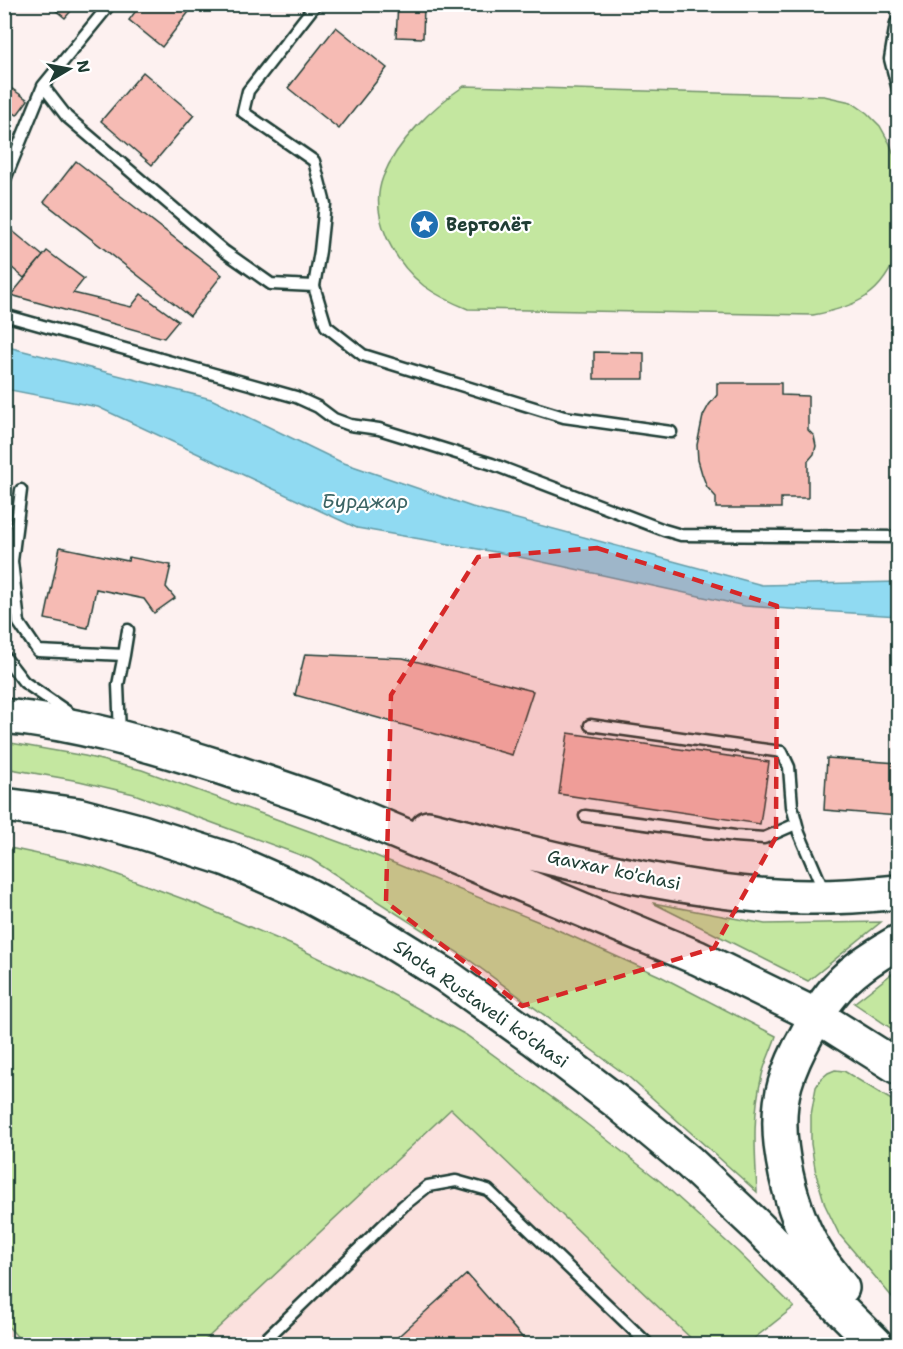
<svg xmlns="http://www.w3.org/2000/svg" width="903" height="1349" font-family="'Shantell Sans',sans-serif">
	<rect width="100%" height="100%" fill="#fdf1f0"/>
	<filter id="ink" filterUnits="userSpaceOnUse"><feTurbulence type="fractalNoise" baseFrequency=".0167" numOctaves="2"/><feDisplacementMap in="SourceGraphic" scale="12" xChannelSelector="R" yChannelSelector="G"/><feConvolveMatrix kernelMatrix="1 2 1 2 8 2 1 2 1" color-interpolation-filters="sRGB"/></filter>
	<g filter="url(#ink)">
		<path fill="#fbe1de" d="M451 1109 697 1344H201Z
			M4 1325H5L22 1344H5Z"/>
		<path fill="#c4e7a0" stroke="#72926a" stroke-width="1.5" d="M464 86 824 96 851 102 867 113 880 126 890 144 898 165V251C883 295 856 307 813 315L468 309C453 303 438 296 424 286 394 262 368 216 383 177 397 141 433 107 464 86Z
			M5 742 85 756 142 770 369 853 549 926 660 976 776 1036C772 1049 765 1062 762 1075 752 1116 755 1151 757 1192L630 1078 468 959 311 859 134 794 79 781 5 768Z
			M5 847 94 866 194 903 292 945 379 987 466 1035 565 1107 661 1182 738 1252 794 1307 747 1344H697L451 1109 201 1344H24L4 1322Z
			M653 903 765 924 881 922 808 981Z
			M898 969V1033L854 1003Z
			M835 1070 844 1071 898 1104V1304L839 1234 825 1205 816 1174 811 1144V1115L816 1087 821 1079 828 1073Z"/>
		<path fill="#90daf2" stroke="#639ba6" stroke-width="1.5" d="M4 346 211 399 341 462 472 507 762 585 898 582V616L745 606 501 553 357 528 98 407 5 389Z"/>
		<path fill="#f6bbb4" stroke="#1f3d34" stroke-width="1.5" d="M48 4H77L65 18Z
			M141 4H195L162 47 129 20Z
			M398 4H424L423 38 396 37Z
			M336 27 387 68 339 129 288 88Z
			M143 72 194 115 152 165 101 121Z
			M8 86 28 100 17 115 4 106V91Z
			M76 161 222 275 190 316 44 202Z
			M4 224 43 256 24 278 4 261Z
			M47 251 84 279 73 293 131 307 141 294 178 321 164 338 11 295Z
			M594 352 644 353V379H594Z
			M717 383H781V395L808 396V430L814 436 816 446 814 454 808 461V498H781V508H716V497L707 487 702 474 698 460 697 445 703 416 709 405 717 395Z
			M60 547 128 561 129 557 171 565 166 587 175 598 154 613 144 599 96 589 88 628 45 619Z
			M305 654 403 658 533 691 512 755 295 695Z
			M568 733 769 762 760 824 559 794Z
			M827 758 898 763V816L824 810Z
			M467 1274 528 1344H393L391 1343Z"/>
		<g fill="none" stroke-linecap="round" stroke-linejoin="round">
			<defs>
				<path id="service" d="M316 4 248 91 243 112 314 161 325 204 320 251 314 286 326 326 363 355 564 417 671 432
					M898 21 896 23 890 59 898 90
					M43 86 67 117 224 251 271 284 314 286
					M4 182 43 86 110 4
					M4 315 296 397 318 407 334 419 350 425 379 429 492 464 664 530 681 535 898 537
					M21 490 12 561 19 623 38 651 124 655
					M4 656 24 682 72 715
					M590 725 782 752 789 767 792 806 799 833 825 894
					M120 734 118 685 124 655 128 630
					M585 816 735 836 764 838 796 824
					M261 1344 403 1206 428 1186 456 1181 488 1190 648 1344"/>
				<path id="primary" d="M4 716C78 723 147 744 217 766 256 779 295 792 334 806L698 958 817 1016 898 1067
					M4 805 78 815 142 832 227 859 302 892 376 932 445 975 533 1038 617 1102 689 1162 756 1225 876 1344
					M428 828C537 854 646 885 758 895 805 899 852 897 898 892
					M842 1288C835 1278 827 1269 820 1259 791 1215 770 1135 785 1084 790 1067 798 1050 807 1034 814 1021 821 1007 831 995 848 972 874 956 898 942"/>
			</defs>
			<use href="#service" stroke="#1f3d34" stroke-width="15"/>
			<use href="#primary" stroke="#1f3d34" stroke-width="38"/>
			<use href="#service" stroke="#fff" stroke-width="10"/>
			<use href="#primary" stroke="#fff" stroke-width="33"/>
		</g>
	</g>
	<path fill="#d62828" fill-opacity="0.2" stroke="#d62828" stroke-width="4.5" stroke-dasharray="12 8" stroke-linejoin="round" d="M597 548 777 606 776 837 714 948 522 1006 386 902 391 695 478 557Z"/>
	<defs>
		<symbol id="sight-disc" viewBox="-11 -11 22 22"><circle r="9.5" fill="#1f6fb2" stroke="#fff"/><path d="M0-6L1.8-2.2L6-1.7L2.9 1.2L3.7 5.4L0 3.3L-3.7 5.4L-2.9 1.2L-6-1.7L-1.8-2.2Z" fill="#fff"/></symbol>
	</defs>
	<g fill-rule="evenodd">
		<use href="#sight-disc" x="408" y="208" width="33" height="33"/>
	</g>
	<g text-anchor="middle" stroke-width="4.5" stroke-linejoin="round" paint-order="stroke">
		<g font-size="18" font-weight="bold" fill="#1f3d34" stroke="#fff" text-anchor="start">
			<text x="446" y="231">Вертолёт</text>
		</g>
		<g font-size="18" fill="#1f3d34" stroke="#fff">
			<text transform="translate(614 870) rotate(12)" y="6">Gavxar ko'chasi</text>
			<text transform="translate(481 1004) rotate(35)" y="6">Shota Rustaveli ko'chasi</text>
		</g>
		<g font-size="20" font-style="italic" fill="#3b6464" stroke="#fff">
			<text x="365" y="508">Бурджар</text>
		</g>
	</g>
	<rect width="903" height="1349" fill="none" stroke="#fff" stroke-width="24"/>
	<rect x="12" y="12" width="879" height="1325" fill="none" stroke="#1f3d34" stroke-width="2" filter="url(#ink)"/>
	<g transform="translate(69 69) rotate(80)" stroke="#ffffff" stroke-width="4.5" paint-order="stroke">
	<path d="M0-4.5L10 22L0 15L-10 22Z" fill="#1f3d34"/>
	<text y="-9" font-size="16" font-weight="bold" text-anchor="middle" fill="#1f3d34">N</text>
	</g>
</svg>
